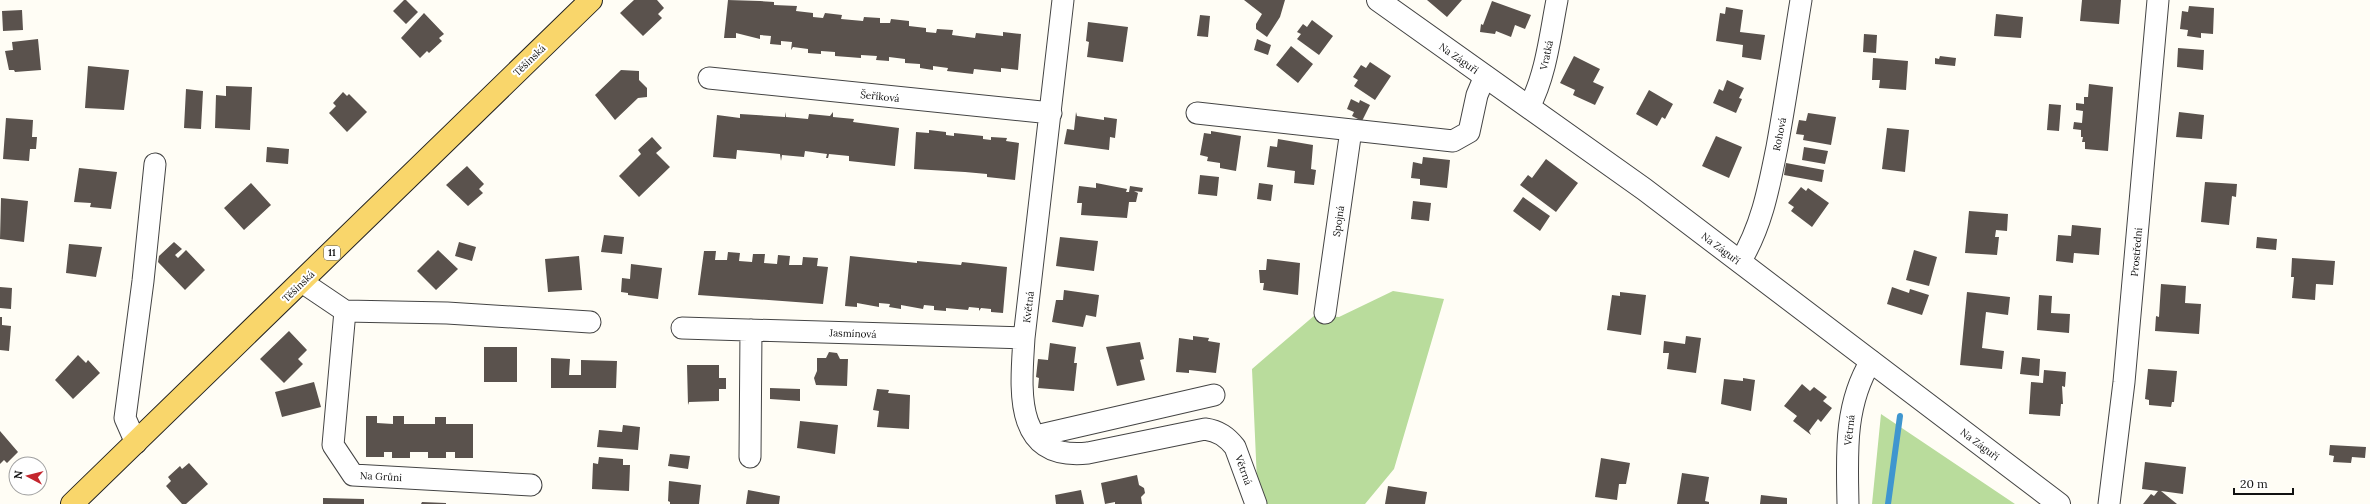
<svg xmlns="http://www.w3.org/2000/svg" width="2370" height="504" font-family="Lora,serif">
	<rect width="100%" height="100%" fill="#fffdf5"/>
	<path fill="#b9dc9c" d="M1393 291 1444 299 1394 469 1365 504H1258L1252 369 1315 315 1339 317Z
		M1881 414 2015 504H1872Z"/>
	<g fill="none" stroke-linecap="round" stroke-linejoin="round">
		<path stroke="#3f96cf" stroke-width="6" d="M1888 504 1900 416"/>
	</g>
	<path fill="#5a524d" d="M404 0H406L418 12 406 24 393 11Z
		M634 0H657L664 8 658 14 662 18 643 36 620 13Z
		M728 0 760 1 774 2V5L797 6 796 11 813 13V17L823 18 825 13 842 15 841 19 863 21 864 17 880 18V23H890L891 19 909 21V26L926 28V32L936 33 937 29 953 30 952 35 975 38 976 33 1003 36V32L1021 34 1018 70 1001 68V72L974 69 973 74 947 71 948 68 933 66V70L920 68V64L905 63V59L889 57V61L876 60 877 56 861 55V58L835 56V52L821 51V54L808 53V49L793 47 791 50 792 42 781 41V45L770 44 771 36 760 35V39L736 33V38H724Z
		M1244 0H1285L1280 17 1267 37 1256 29V24L1262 14Z
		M1427 0H1462L1447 17Z
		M2082 0H2121L2119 24 2080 21Z
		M1492 1 1531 15 1525 29 1515 25 1511 37 1496 31 1495 34 1480 32 1481 24 1483 25Z
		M2189 6 2214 8 2213 34 2201 33V38L2187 36 2188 30 2180 29 2182 11 2188 12Z
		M1726 7 1743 10 1740 32 1765 35 1761 60 1742 57 1743 45 1716 41 1720 13 1725 14Z
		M22 10 23 30 3 31 2 11Z
		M424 13 444 34 439 38 442 41 429 53 427 51 420 58 401 38Z
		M1996 14 2023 17 2021 38 1994 36Z
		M1200 15 1210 16 1208 37 1197 36Z
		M1312 20 1333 36 1319 55 1297 39 1301 34 1297 32 1303 24 1307 27Z
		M1088 22 1128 27 1123 62 1087 57 1089 42 1086 41Z
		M1864 34 1877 35 1876 53 1863 52Z
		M38 39 41 70 15 72 14 70H9L5 51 13 50 12 42Z
		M1257 39 1271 45 1268 55 1254 50Z
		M1291 46 1313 64 1298 83 1276 65Z
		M2178 48 2204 50 2203 70 2177 67Z
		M1574 56 1600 69 1593 82 1604 87 1595 105 1573 95 1575 90 1560 83Z
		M1940 56 1956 58 1955 66 1935 64V58L1939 59Z
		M1873 58 1908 61 1906 90 1879 88 1880 80H1872Z
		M1370 62 1391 76 1375 100 1354 86 1358 80 1353 77 1361 65 1366 68Z
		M88 66 129 70 124 110 85 108Z
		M621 70 639 71V80L647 88V97L638 98 615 120 595 95Z
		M1727 80 1744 88 1739 98 1742 99 1736 113 1713 103 1719 89 1723 91Z
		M2089 84 2113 87 2108 151 2085 149V142H2082L2083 137H2081V130L2073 129 2074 122 2082 123 2083 111 2076 110V103L2084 104V97H2088Z
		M226 86 252 87 250 130 215 128 216 95 226 96Z
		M186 89 203 91 201 129 184 128Z
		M1649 90 1673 104 1665 119 1662 117 1657 126 1636 114Z
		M343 92 347 96 349 94 367 112 347 132 329 113 336 106 333 103Z
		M1351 99 1359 103 1360 100 1370 105 1362 121 1352 116 1354 112 1347 109Z
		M2049 104 2061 105 2059 131 2047 130Z
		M785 112 786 117 808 119 809 114 830 116 833 112V117L854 119 853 122 899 128 895 166 849 161V156L829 154 828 158H826L827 154 805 151 804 157 782 155 781 161 780 154 737 150 736 159 713 157 717 115 740 118V114L785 117Z
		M1076 112 1077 116 1104 120V117L1117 119 1115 138 1110 137 1109 150 1064 144 1067 129 1074 130Z
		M2179 112 2204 115 2202 139 2176 137Z
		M1808 113 1836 117 1831 145 1803 140 1804 135 1796 134 1799 120 1806 121Z
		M6 118 33 120 32 137H37L36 149H30L29 161 3 159Z
		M1887 128 1909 130 1905 172 1882 169Z
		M929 130 946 132V135L954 136V133L983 136V139L991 140V137L1007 138 1006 141 1019 143 1015 180 987 177V174L965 172 914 169 916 132 929 133Z
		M1211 131 1241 136 1236 171 1220 168V163L1207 161 1208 157 1200 155 1204 133 1211 134Z
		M1716 136 1742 147 1729 178 1702 166Z
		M652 137 662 148 656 153 670 167 639 197 619 176 641 154 638 150Z
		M1278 139 1313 145 1311 169 1316 170 1314 185 1294 183 1295 171 1267 167 1270 146 1277 147Z
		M267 147 289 149 288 164 266 162Z
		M1804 147 1828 151 1825 164 1802 160Z
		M1423 157 1450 160 1447 188 1420 185V179L1411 178 1413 162 1422 164Z
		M1546 159 1578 183 1556 212 1520 185 1528 175 1532 178Z
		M1786 163 1824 170 1822 182 1784 175Z
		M467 166 484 184 479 189 483 193 468 206 446 185Z
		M79 168 117 172 111 209 90 207 91 203 74 202Z
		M1200 175 1219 177 1217 196 1198 194Z
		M2205 182 2237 184 2236 197 2232 196 2229 225 2201 222Z
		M251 183 271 205 244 230 224 208Z
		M1096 183 1127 189 1126 192H1129L1130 186 1143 188 1142 192 1134 191 1138 193 1136 202H1129L1127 218 1081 215 1082 203H1077L1079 186 1096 188Z
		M1259 183 1273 185 1271 201 1257 199Z
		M1801 187 1806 191 1808 188 1829 203 1812 227 1791 211 1794 207 1788 203Z
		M1523 197 1550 216 1540 231 1513 211Z
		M1 198 28 201 24 242 0 239Z
		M1413 201 1431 203 1429 221 1411 219Z
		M1969 211 2008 214 2007 231 1996 230 1995 237H1999L1997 255 1965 253Z
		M2072 225 2101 228 2099 255 2074 253 2073 263 2056 261 2058 235 2071 236Z
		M604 235 624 237 622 254 601 252Z
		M1060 237 1098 241 1094 271 1056 266Z
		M2257 237 2277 239 2276 250 2256 248Z
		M174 242 182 249 175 255 178 258 186 250 205 270 185 290 158 262 159 256Z
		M459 242 476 247 472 261 455 256Z
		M69 244 102 247 96 277 66 273Z
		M438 250 458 269 436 290 417 271Z
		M1914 250 1937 257 1929 286 1906 280Z
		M704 251H716L715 260H727L728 252 740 253 739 261 752 262 753 254H765L764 263 777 264 778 255 790 256 789 265H802L803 257 818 258 817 266 828 267 823 304 698 295Z
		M579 256 582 290 548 292 545 259Z
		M850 256 917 263V261L961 265 962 262 1007 267 1003 313 991 312V309L981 308 979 311V308L969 307 968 310 946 308V311L934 310V306L924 305 923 309 901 305V309L889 307 890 304 879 303V307L857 303V307L845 306Z
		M2292 258 2335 261 2333 285 2316 284 2315 300 2292 298 2294 277H2291Z
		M1267 259 1300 263 1298 295 1263 290 1264 283H1260L1259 270H1266Z
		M631 264 662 268 658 299 628 295V293L621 292 622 278 630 279Z
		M2161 284 2186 286 2185 303 2201 304 2199 334 2155 331 2156 316 2159 317Z
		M0 287 12 288 11 309 0 308Z
		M1892 287 1909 293 1910 289 1929 295 1922 315 1887 304Z
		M1064 290 1099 295 1096 317 1086 315 1083 327 1052 322 1056 300H1063Z
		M1620 292 1646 295 1641 335 1607 330 1612 295 1620 296Z
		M1967 292 2010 297 2008 315 1986 312 1982 348 2004 351 2002 369 1960 365Z
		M2039 295 2052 296 2051 313 2070 314 2069 333 2037 330Z
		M0 317H2V325L11 326 9 351 0 350Z
		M289 331 307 350 298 359 303 364 284 383 260 359Z
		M1193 336 1209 338 1208 341 1220 343 1216 373 1189 370V373L1176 372 1179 338 1193 340Z
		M1686 336 1701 338 1696 373 1667 369 1669 353H1663L1664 341 1685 344Z
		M1140 342 1144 359 1140 360 1145 380 1117 386 1106 347Z
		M1050 343 1076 347 1074 363H1077L1074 391 1038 388 1039 378 1036 377 1038 359 1048 360Z
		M484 347H517V382H484Z
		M829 352 837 353 840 359H848L847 386 816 385 814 378 817 371V358H826Z
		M78 355 86 363 88 360 100 373 73 399 55 380Z
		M2022 357 2040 359 2039 376 2020 374Z
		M551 358 570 359 569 375H581V360L617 361 616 388H551Z
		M687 365H719V378H726V389H719V401L689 402 688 405Z
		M2148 369 2177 371 2174 402H2172L2171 407 2149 405V400L2145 399Z
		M2044 370 2066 372 2065 387 2062 386 2063 404H2061L2060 416 2029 414 2031 382 2043 383Z
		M1743 378 1755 380 1751 411 1721 404 1724 379 1743 381Z
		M314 382 321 407 282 417 275 392Z
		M1802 384 1810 391 1814 387 1827 397 1823 401 1832 408 1821 422 1818 419 1809 431 1811 435 1793 421 1797 416 1784 406Z
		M770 388 800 389V401L770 399Z
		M877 389 889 390 888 393 910 395 909 429 877 427 879 411 873 410Z
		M366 416H377V423L393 424V416H404V424H435V417H446V424H473V458H455V452H446V458H428V452H410V458H392V452H384V457H366Z
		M800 421 838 425 835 454 797 448Z
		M623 425 640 427 638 450 597 447 599 430 622 432Z
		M0 431 18 452 7 463 4 460 0 464Z
		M2330 445 2366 447 2365 458 2352 457 2351 463 2333 462 2334 456 2329 455Z
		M670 454 690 456 688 469 668 466Z
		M599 457 623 459V465H630L629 491 592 489 593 463 598 464Z
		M1601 458 1630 463 1626 484H1619L1617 500 1595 497Z
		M2145 462 2186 467 2183 494 2161 491 2177 504H2143L2151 494 2154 496 2158 491 2142 489Z
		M189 463 208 484 186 504H182L166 486 171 481 168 477 180 466 182 469Z
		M1682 473 1709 477 1705 501 1709 502V504H1677Z
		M1137 475 1139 485 1144 488 1145 493 1141 497 1142 504H1115V502L1105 504 1101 483Z
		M669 481 701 485 699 504H670V502L668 501Z
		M1388 486 1427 492 1425 504H1385Z
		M748 490 780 496 779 504H746Z
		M1081 490 1084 504H1056L1055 495Z
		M1761 495 1787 498V504H1760Z
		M323 498 364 499V504H323Z
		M422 502 446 503V504H421Z"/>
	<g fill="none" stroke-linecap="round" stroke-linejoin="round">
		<defs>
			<path id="minor" d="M1063 0 1024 338C1021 389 1012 461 1088 453L1205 429C1219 431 1227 437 1235 447L1256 504
				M709 78 1051 113
				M1529 107C1546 75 1550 36 1557 0
				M1197 113 1453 141 1469 132 1477 95 1485 76
				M1740 262C1762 226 1769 187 1777 147 1786 98 1793 49 1801 0
				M302 282 345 311 447 313 590 322
				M345 311 333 445 353 475 531 485
				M1325 313 1351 130
				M682 328 1024 338
				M1036 436 1214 395
				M136 443 125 418 143 281 155 164
				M750 457 751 330
				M1848 504C1847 454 1844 405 1871 361
				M2109 504 2124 382 2158 0"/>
			<path id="tertiary" d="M1378 0 1644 189 2059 504"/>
			<path id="primary" d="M72 504 591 0"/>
		</defs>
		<use href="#minor" stroke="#444" stroke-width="23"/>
		<use href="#tertiary" stroke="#444" stroke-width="24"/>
		<use href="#primary" stroke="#222" stroke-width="24"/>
		<use href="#minor" stroke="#fff" stroke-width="21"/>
		<use href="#tertiary" stroke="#fff" stroke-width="22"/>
		<use href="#primary" stroke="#f9d66b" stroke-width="22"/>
	</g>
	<g text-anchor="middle" stroke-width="4" stroke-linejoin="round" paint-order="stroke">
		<rect fill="#fff" stroke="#585858" stroke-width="1" x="324" y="246" width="16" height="14" rx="3"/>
		<g font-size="9" font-weight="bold" fill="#111">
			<text x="332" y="256">11</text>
		</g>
		<g font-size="10" fill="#111" stroke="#fff">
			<text transform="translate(1546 55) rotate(-78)" y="4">Vratká</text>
			<text transform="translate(1459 58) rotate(35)" y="4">Na Záguří</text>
			<text transform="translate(529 60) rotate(-44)" y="4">Těšínská</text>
			<text transform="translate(880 96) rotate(6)" y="4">Šeříková</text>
			<text transform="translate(1779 134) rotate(-79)" y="4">Rohová</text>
			<text transform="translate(1338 221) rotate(-82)" y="4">Spojná</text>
			<text transform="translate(1721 248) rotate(37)" y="4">Na Záguří</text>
			<text transform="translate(2136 252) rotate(-85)" y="4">Prostřední</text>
			<text transform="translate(298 286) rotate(-44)" y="4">Těšínská</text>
			<text transform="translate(1028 307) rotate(-83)" y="4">Květná</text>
			<text transform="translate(853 333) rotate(2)" y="4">Jasmínová</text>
			<text transform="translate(1849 430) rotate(-84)" y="4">Větrná</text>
			<text transform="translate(1980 444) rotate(37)" y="4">Na Záguří</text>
			<text transform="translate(1244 470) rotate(70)" y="4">Větrná</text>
			<text transform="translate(381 476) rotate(3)" y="4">Na Grůni</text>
		</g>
	</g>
	<g transform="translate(28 476) rotate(277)"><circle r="19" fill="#ffffff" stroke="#a0a0a0"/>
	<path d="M0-3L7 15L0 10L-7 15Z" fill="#c4262e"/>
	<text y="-6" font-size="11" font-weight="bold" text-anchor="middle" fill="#111111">N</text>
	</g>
	<path d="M2234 488v6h59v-6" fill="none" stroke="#111111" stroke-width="2"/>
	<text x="2240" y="488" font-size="12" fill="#111111" stroke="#ffffff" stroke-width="3" paint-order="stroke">20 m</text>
</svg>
